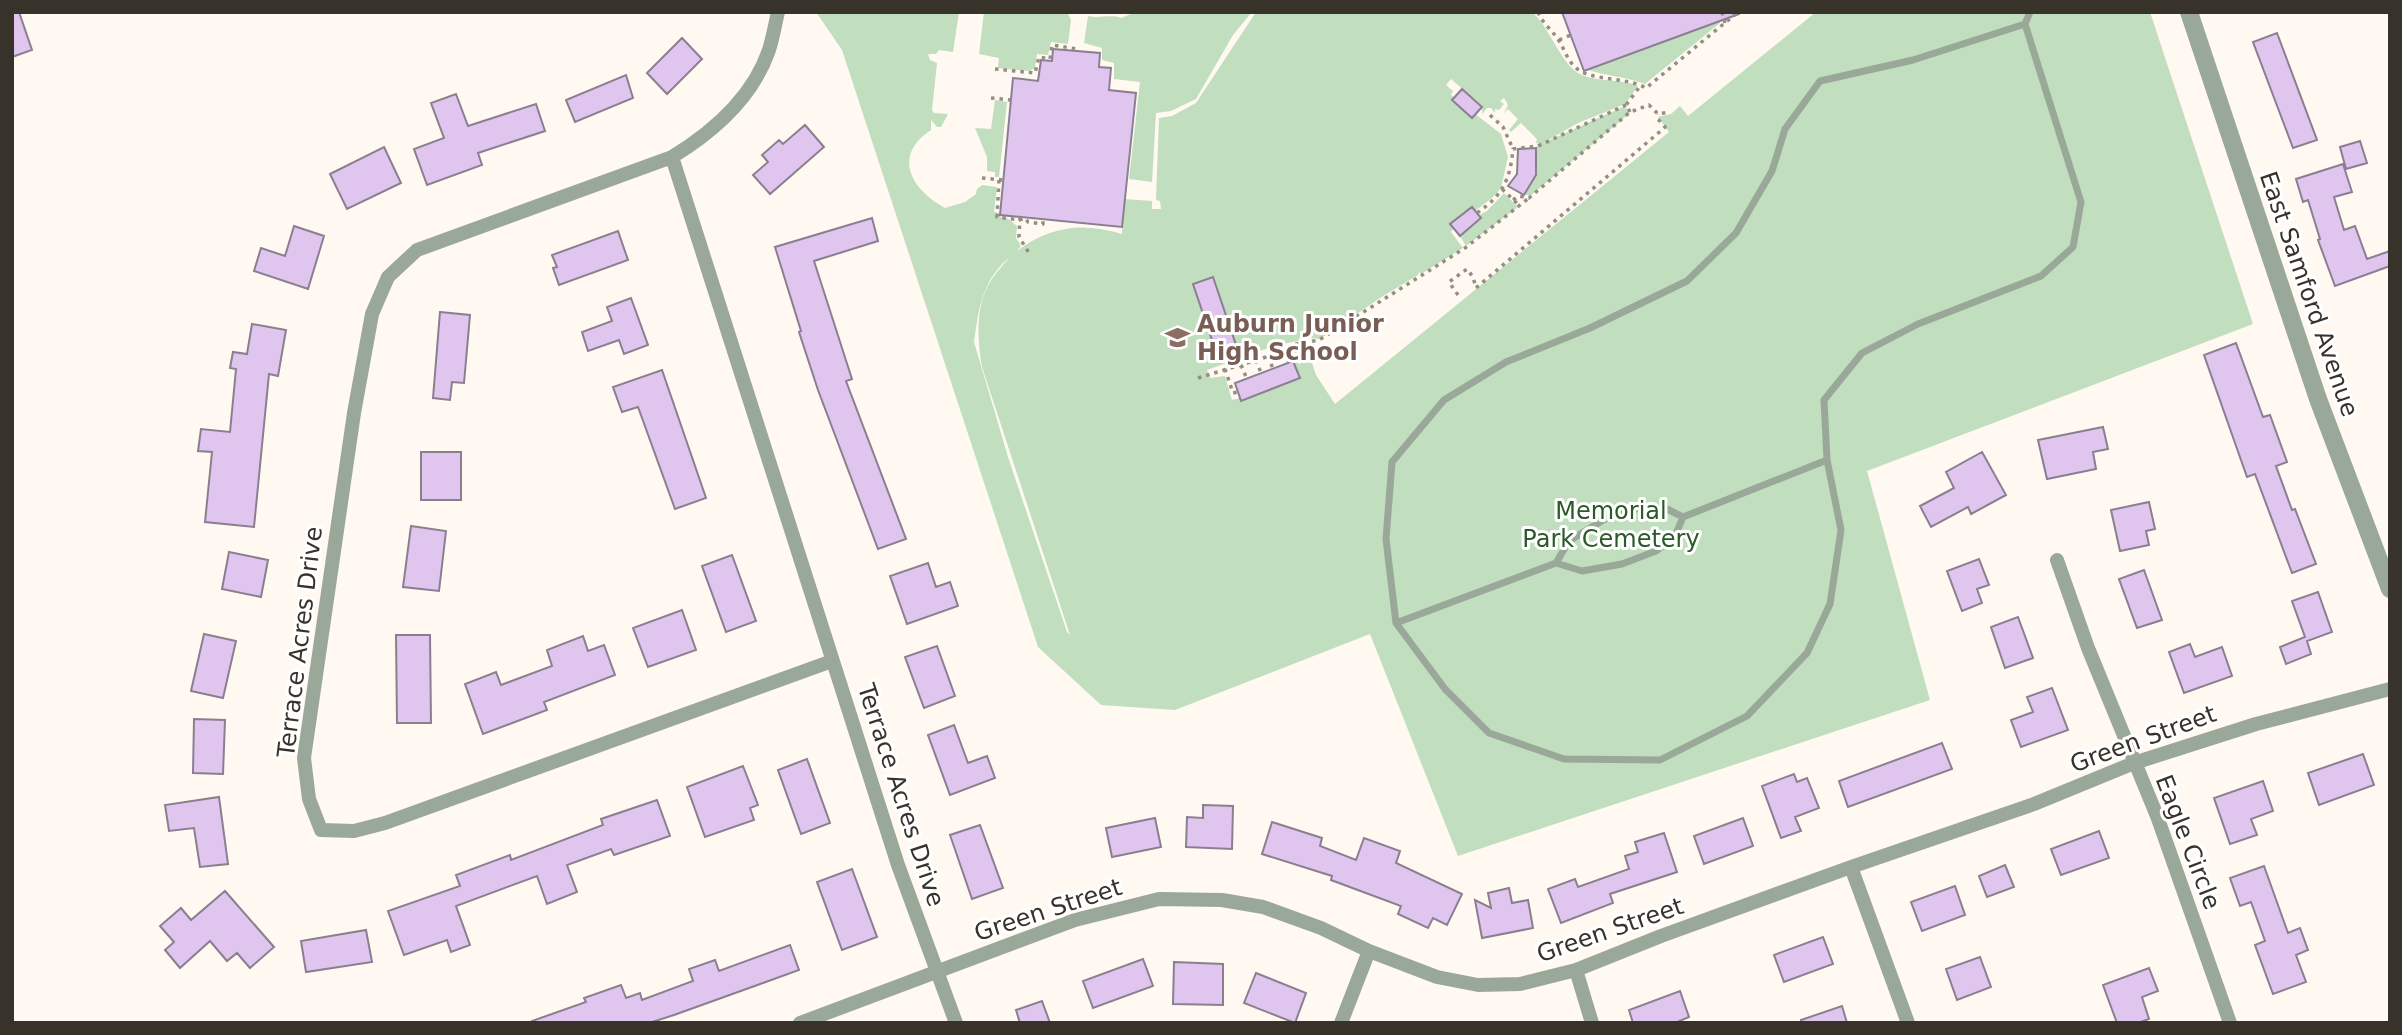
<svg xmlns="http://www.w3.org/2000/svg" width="2402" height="1035" font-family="'DejaVu Sans',sans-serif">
	<rect width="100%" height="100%" fill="#fff9f1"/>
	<path fill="#c1debf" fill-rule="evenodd" d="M816 12H959L953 52 939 50 936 54H928L930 60 937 63 932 110 934 113 948 114 941 127H937L931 120V130C891 156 912 190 945 208L965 202 976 194 977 189 982 185 997 187 994 212 1000 213V217L1007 218 1017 226 1016 238 1021 246 1017 251C1050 226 1083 222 1122 234L1124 199 1152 201V209H1161L1160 201 1156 200 1159 118 1172 116 1196 103 1256 12H1532C1548 25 1561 63 1578 73 1596 83 1619 78 1638 86L1625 104 1578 123 1543 143 1625 106 1629 114 1530 196 1525 194 1536 175V147L1541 144 1536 143 1537 139 1521 123 1511 132 1509 130 1518 119 1508 109 1504 113 1508 105 1504 98 1500 101 1504 104 1499 110 1495 109V113L1491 108H1487L1482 114V106L1451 79 1446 85 1453 91 1451 95 1501 134 1508 157 1501 188 1492 198 1475 211 1472 207 1450 224 1453 229 1451 232 1463 248 1421 274 1419 272 1418 275 1380 298 1320 339 1311 338 1274 346 1207 370 1210 378 1225 376 1232 400 1240 398 1242 400 1299 378 1293 361 1287 363 1286 361 1293 356 1299 364 1303 362 1302 358 1304 354 1309 361 1311 360 1316 375 1335 404 1669 132 1658 117 1671 114 1680 106 1688 116 1816 12H2150L2253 324 1867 471 1930 700 1458 856 1370 634 1175 710 1101 705 1038 647 842 50ZM1010 257C1004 264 997 271 992 279 975 304 977 339 982 367L1070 635 1067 632 1008 457 974 342C979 308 982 280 1010 257ZM1212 277 1236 345 1216 352 1193 284Z
		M984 12H1067L1071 20 1068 44 1051 42 1048 55 1037 54 1035 68 1029 71 998 68 999 58 979 54Z
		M1136 12H1252L1233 35 1196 99 1171 111 1156 113 1152 182 1129 179 1140 82 1114 79V63L1102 60V48L1084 43 1088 16C1099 19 1111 14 1121 18Z
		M1719 21 1720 23 1645 84C1627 77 1607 76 1588 70Z
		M995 100 1007 102 999 177H995V172L987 171V157L975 128 991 129Z
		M1504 193 1518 207 1466 246 1460 236 1481 219 1479 215 1487 211Z"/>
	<path fill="#e0c6ee" stroke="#8a7f91" stroke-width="2" d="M12 12H19L32 50 12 57Z
		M1562 12H1739V14L1584 71Z
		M2277 33 2317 140 2293 148 2253 42Z
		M682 38 702 59 667 94 647 73Z
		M1053 49 1100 53 1099 67 1111 68 1109 90 1136 93 1122 227 1000 215 1013 78 1038 81 1041 60 1052 61Z
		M626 75 633 98 575 122 566 100Z
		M1462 89 1482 107 1472 118 1452 100Z
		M456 94 468 126 536 104 545 131 478 153 482 165 427 185 414 149 444 138 431 103Z
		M805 125 824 147 770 194 753 175 768 162 762 155 779 140 783 144Z
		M2360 141 2367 163 2346 169 2340 147Z
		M384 147 401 183 347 209 330 174Z
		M1536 148V175L1524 195 1508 186 1517 174 1518 149Z
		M2343 164 2352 192 2334 197 2344 230 2355 226 2367 259 2390 251V266L2335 286 2318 240 2320 239 2308 200 2303 202 2296 179Z
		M1472 207 1481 218 1460 236 1450 224Z
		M872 218 878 241 814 261 852 379 846 381 906 539 878 549 818 390 799 332 801 331 775 247Z
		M294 226 324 236 308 289 254 271 261 248 285 256Z
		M618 231 628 260 559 285 553 268 557 267 552 255Z
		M1213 277 1236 345 1216 352 1193 284Z
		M631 298 648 345 624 354 619 340 588 351 582 332 612 321 607 307Z
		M440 312 470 315 464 383 452 382 450 400 433 398Z
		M252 324 286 330 278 376 269 374 254 527 205 522 212 452 198 451 201 429 230 432 236 369 230 368 233 352 247 354Z
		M2236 343 2263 417 2270 415 2287 462 2276 466 2292 510 2295 509 2316 564 2292 573 2255 474 2247 477 2204 355Z
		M1293 361 1300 378 1241 401 1235 383Z
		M662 370 706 498 675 509 638 407 622 412 613 387Z
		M2103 427 2108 449 2093 452 2096 469 2047 479 2038 440Z
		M421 452H461V500H421Z
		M1982 452 2006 495 1971 514 1968 507 1931 527 1920 506 1954 488 1946 472Z
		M2149 502 2155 529 2146 531 2149 545 2120 551 2111 510Z
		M411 526 446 531 439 591 403 587Z
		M229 552 268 560 261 597 222 589Z
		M732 555 756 621 726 632 702 566Z
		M1979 559 1989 585 1977 589 1982 603 1962 611 1947 571Z
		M928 563 936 587 950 582 958 606 907 624 890 576Z
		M2144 570 2162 620 2137 628 2119 579Z
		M2318 592 2332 632 2307 641 2311 654 2286 664 2280 647 2305 637 2292 601Z
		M682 610 696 650 648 667 633 628Z
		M2018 617 2033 658 2005 668 1991 627Z
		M204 634 236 641 223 698 191 691Z
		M396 635H430L431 723H397Z
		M583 636 588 651 604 645 615 675 544 702 547 710 483 734 465 684 496 672 501 685 552 666 547 650Z
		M2190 644 2195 657 2222 647 2232 676 2184 693 2169 652Z
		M937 646 955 696 924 708 905 657Z
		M2052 688 2068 730 2021 747 2011 720 2033 712 2027 697Z
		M194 719 225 720 223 774 193 773Z
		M954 725 968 763 987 756 995 778 950 795 928 735Z
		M1942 743 1952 769 1848 807 1839 781Z
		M2363 754 2374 785 2319 805 2308 773Z
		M807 759 830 823 801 834 778 770Z
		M743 766 758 805 750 808 754 820 705 837 687 787Z
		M1794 774 1797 782 1807 778 1819 808 1795 817 1801 831 1781 838 1762 786Z
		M2263 781 2273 811 2251 819 2257 835 2230 844 2214 798Z
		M219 797 228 864 200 867 194 828 169 831 165 805Z
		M657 800 670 836 614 855 611 849 567 865 577 892 547 904 537 876 456 906 470 945 451 952 447 940 404 955 388 911 460 886 456 875 510 855 511 860 603 825 601 819Z
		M1203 805 1233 806 1232 849 1186 847 1187 817 1203 818Z
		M1155 818 1161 847 1112 857 1106 828Z
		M1743 818 1753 846 1704 864 1694 836Z
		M1272 822 1322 838 1320 846 1356 860 1364 838 1400 851 1396 863 1462 894 1447 925 1433 918 1428 928 1398 914 1401 906 1331 880 1332 876 1262 854Z
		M980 825 1003 888 972 899 950 835Z
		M2099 831 2109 858 2061 875 2051 849Z
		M1664 833 1677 872 1610 894 1613 903 1561 923 1548 889 1575 879 1578 887 1629 869 1625 856 1638 852 1635 842Z
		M2005 865 2014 887 1987 897 1979 876Z
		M2264 866 2288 933 2300 928 2308 950 2296 955 2306 982 2273 994 2255 945 2265 941 2251 902 2240 906 2230 878Z
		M852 869 877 937 842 950 817 882Z
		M1955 886 1965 915 1922 931 1911 902Z
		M1509 888 1512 903 1528 900 1533 928 1482 938 1475 900 1491 908 1488 893Z
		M225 891 274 947 250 968 237 953 227 961 210 941 180 968 165 950 174 942 160 926 181 908 191 920Z
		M366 930 372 962 306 972 301 941Z
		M1823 937 1833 964 1784 982 1774 955Z
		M790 945 799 970 674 1015 649 1023H533L532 1021 586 1002 584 998 621 985 626 998 640 993 642 1000 693 981 689 969 715 960 719 971Z
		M1980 957 1991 987 1957 1000 1946 969Z
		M1143 959 1153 986 1093 1008 1083 981Z
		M1174 962 1223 964V1005L1173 1004Z
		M2149 968 2158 991 2142 997 2149 1019 2138 1023H2117L2103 985Z
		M1256 973 1306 993 1295 1023 1244 1003Z
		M1680 991 1689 1017 1675 1023H1633L1629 1010Z
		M1042 1001 1050 1023H1020L1016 1010Z
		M1842 1006 1847 1023H1801V1020Z"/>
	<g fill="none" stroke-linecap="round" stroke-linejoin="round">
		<path stroke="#948e86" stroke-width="3.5" stroke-dasharray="3.5 5" stroke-linecap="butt" d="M1538 12C1542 23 1551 29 1557 38 1564 47 1566 58 1574 66 1589 82 1625 76 1646 88L1738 12
			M1722 12 1725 23
			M1559 40 1571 35
			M995 69 1035 73 1039 57 1050 59 1052 45 1077 49V52
			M991 98 1011 100
			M1630 112 1626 105 1641 85
			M1490 115 1503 127 1513 149
			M982 178 1003 180
			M999 180 997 217 1020 220 1025 218 1028 222 1043 224V221
			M1502 189 1520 206
			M1513 200 1519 196 1529 198 1630 112 1649 105 1658 114 1670 112
			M1477 213C1503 195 1510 180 1513 149L1538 146 1626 105
			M1020 217 1019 237 1029 253
			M1458 295 1449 282 1467 269 1473 277 1476 288 1663 129 1665 127 1658 119V114
			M1289 350 1296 344 1319 340 1465 248 1529 198
			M1268 356 1273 369
			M1256 360 1261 373
			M1241 365 1247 379
			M1225 369 1233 393 1238 392
			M1198 378 1289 350 1304 353"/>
		<path stroke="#9aa899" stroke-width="7" d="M2025 24 2081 202 2073 247 2041 276 1918 324 1862 353 1824 400 1827 460 1841 530 1830 604 1807 653 1747 716 1660 760 1564 759 1489 733 1445 689 1396 623 1386 539 1392 462 1444 400 1506 362 1590 328 1687 281 1736 233 1772 171 1785 129 1820 81 1913 60Z
			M2025 24 2030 12
			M1556 563 1582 571 1622 564 1656 551 1675 536 1683 517
			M1396 623 1556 563 1569 541 1605 519 1635 509 1663 507 1683 517 1827 460"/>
		<path stroke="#9aa899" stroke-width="14" d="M778 12C775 25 773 37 769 50 753 97 713 132 672 157L417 250 388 277 372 314 354 413 304 758 309 799 321 830 354 831 385 823 832 661
			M672 157 898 865 956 1023
			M2057 560 2088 648 2157 816 2230 1023
			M1851 867 1908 1023
			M1576 970 1592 1023
			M800 1023 1075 920 1159 899 1222 900 1263 907 1321 928 1369 951 1437 977 1478 985 1520 984 1576 970 1661 936 1851 867 2034 804 2134 763 2256 724 2390 689
			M1341 1023 1369 951"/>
		<path stroke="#9aa899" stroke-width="18" d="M2189 12 2318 399 2390 589"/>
	</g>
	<defs>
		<symbol id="school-bare" viewBox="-9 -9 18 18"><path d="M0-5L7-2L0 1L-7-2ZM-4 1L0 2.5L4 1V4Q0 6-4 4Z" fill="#8d6e63" stroke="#fff" stroke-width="2.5" paint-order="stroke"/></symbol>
	</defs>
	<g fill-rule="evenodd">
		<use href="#school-bare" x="1160" y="320" width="35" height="35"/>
	</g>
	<g text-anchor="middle" stroke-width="6" stroke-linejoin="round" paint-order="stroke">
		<g font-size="24" fill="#37322a" stroke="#fff">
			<text transform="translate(2309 294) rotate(71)" y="8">East Samford Avenue</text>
			<text transform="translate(300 642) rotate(-83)" y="8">Terrace Acres Drive</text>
			<text transform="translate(2143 739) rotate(-20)" y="8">Green Street</text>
			<text transform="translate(901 795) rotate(72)" y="8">Terrace Acres Drive</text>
			<text transform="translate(2188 842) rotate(69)" y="8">Eagle Circle</text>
			<text transform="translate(1048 910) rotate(-18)" y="8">Green Street</text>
			<text transform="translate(1610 930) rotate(-19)" y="8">Green Street</text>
		</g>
		<g font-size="24" font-weight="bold" fill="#785e54" stroke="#fff" text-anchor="start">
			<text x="1197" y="332">Auburn Junior<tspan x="1197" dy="28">High School</tspan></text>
		</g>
		<g font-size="24" fill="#2b5929" stroke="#fff">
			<text x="1611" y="519">Memorial<tspan x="1611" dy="28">Park Cemetery</tspan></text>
		</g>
	</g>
	<rect width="2402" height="1035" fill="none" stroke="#37322a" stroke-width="28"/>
</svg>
